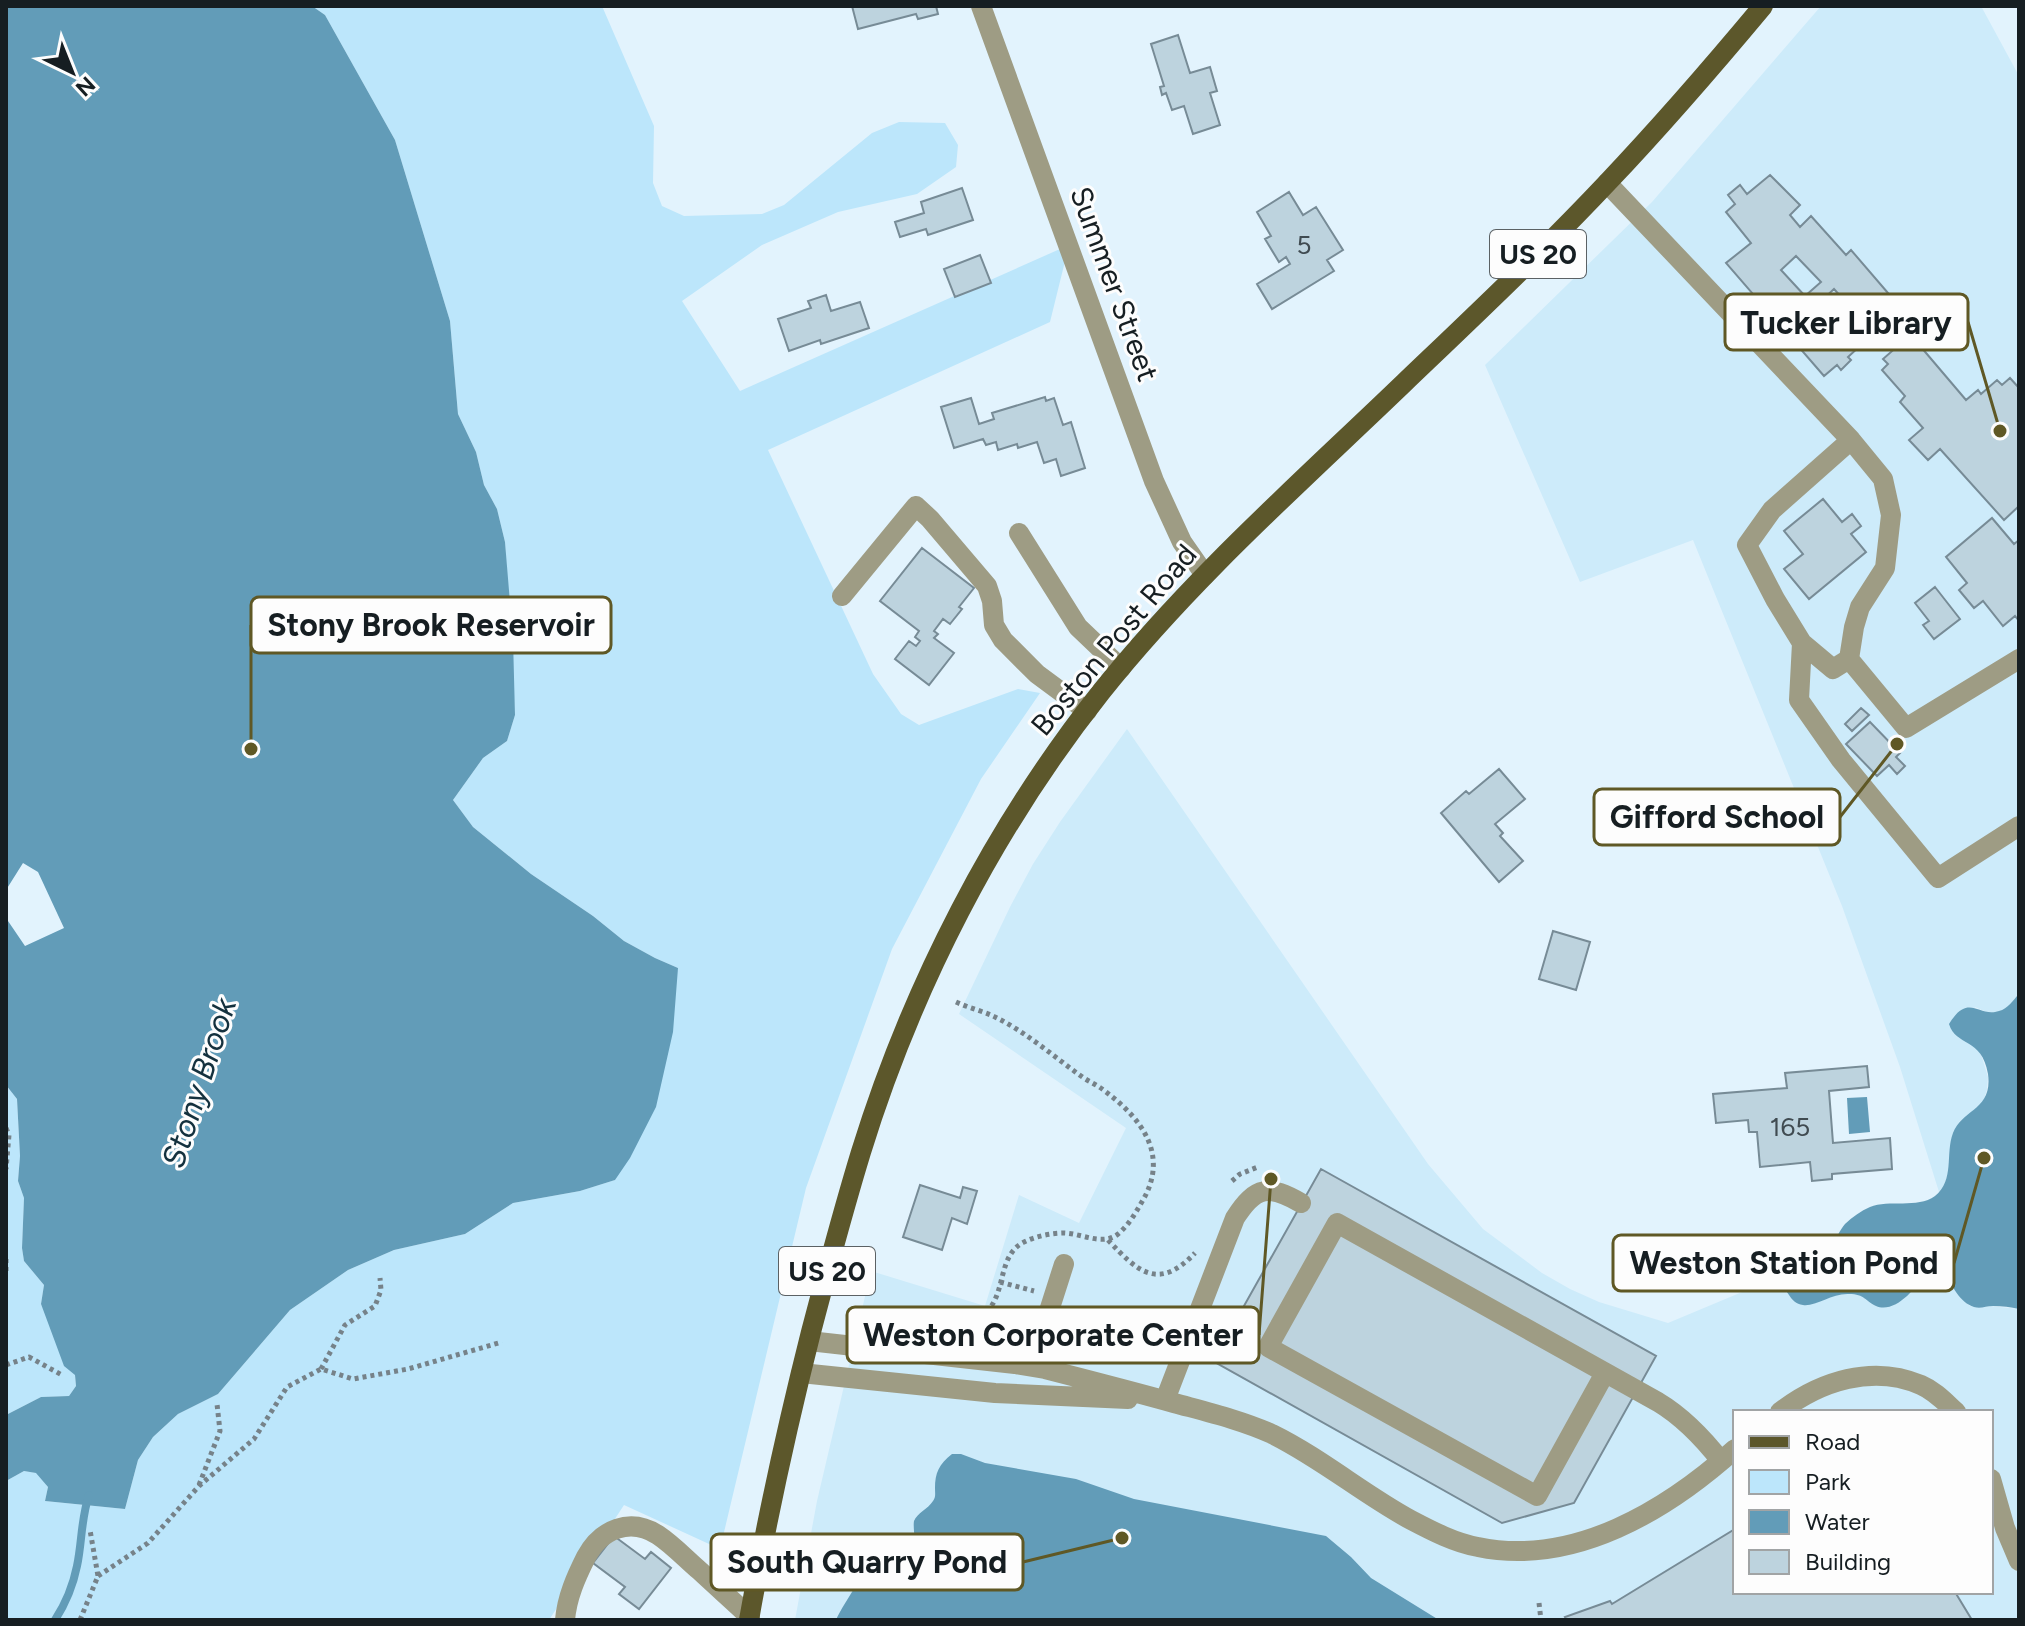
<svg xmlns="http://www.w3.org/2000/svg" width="2025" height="1626" font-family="Figtree,sans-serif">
	<rect width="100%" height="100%" fill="#e2f3fd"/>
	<path fill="#cdebfa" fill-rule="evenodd" d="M1821 6H1981L2019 76V994L2008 1007 1999 1012H1986L1975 1007 1958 1037 1972 1044 1980 1051 1988 1077 1987 1090 1983 1102 1972 1113 1959 1122 1950 1148V1169L1944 1185 1939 1192 1900 1067 1842 906 1693 540 1580 582 1485 365 1652 202Z
		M1127 729 1428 1164 1483 1229 1542 1273 1570 1289 1599 1302 1668 1323 1778 1277 1781 1285 1813 1304 1826 1298 1843 1293 1857 1294 1868 1299 1876 1306 1896 1303 1919 1282 1924 1271 1926 1244 1933 1239 1940 1242 1941 1259 1945 1272 1961 1298 1970 1306 1980 1308 1991 1306 2019 1309V1620H795L817 1501 871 1271 985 1306 1019 1195 1079 1223 1126 1128 959 1014 1010 907 1033 864 1060 822ZM1735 1412H1991V1592H1735Z"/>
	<path fill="#bce6fb" d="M312 6H602L654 126 653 183 662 206 684 216 762 214 784 205 872 133 899 122 945 123 958 145 956 167 917 194 838 212 762 245 682 301 740 391 1069 245 1050 322 768 450 873 674 901 714 919 725 1018 689 1040 693 981 779 892 949 806 1188 720 1549 624 1505 549 1620H6V1481L24 1471 37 1473 48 1487 45 1501 125 1509 138 1460 153 1437 178 1414 218 1394 290 1310 348 1270 394 1250 465 1234 513 1203 580 1191 615 1180 678 968 655 958 624 941 593 916 531 874 473 827 453 800 483 758 507 741 515 715 505 542 497 509 484 485 476 452 458 414 450 321 395 140 325 15Z
		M6 1085 17 1099 20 1156 18 1181 24 1198 22 1248 24 1261 44 1285 41 1304 75 1375 76 1386 69 1396 41 1397 6 1415Z"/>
	<path fill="#629cb8" d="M6 6H312L325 15 395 140 450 321 458 414 476 452 484 485 497 509 505 542 513 639 515 715 507 741 483 758 453 800 473 827 531 874 593 916 624 941 655 958 678 968 673 1032 656 1107 630 1158 615 1180 580 1191 513 1203 465 1234 394 1250 348 1270 290 1310 218 1394 178 1414 153 1437 138 1460 125 1509 45 1501 48 1487 36 1473 24 1471 6 1481V1415L41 1397 69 1396 76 1386 75 1375 64 1366 41 1304 44 1285 24 1261 22 1248 24 1198 18 1181 20 1156 17 1099 6 1085V911L8 921 25 946 64 928 38 872 23 863 6 890Z
		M2019 994V1309C2011 1307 2002 1306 1993 1306 1986 1306 1981 1309 1974 1307 1952 1300 1941 1262 1940 1242L1933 1239 1926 1244C1926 1254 1926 1265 1923 1274 1917 1289 1894 1314 1876 1306 1865 1301 1865 1294 1849 1294 1832 1293 1815 1307 1803 1305 1796 1304 1792 1300 1789 1295 1776 1278 1775 1267 1797 1258 1809 1254 1821 1251 1831 1243 1837 1238 1840 1230 1845 1224 1852 1217 1861 1211 1870 1207 1889 1199 1917 1209 1935 1196 1955 1180 1945 1154 1953 1133 1962 1109 1993 1110 1988 1074 1982 1037 1956 1047 1949 1024 1969 992 1978 1018 1999 1011 2008 1009 2013 1000 2019 994Z
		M1867 1097 1870 1132 1849 1134 1847 1098Z
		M952 1454H961L985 1463 1076 1479 1134 1499 1326 1536 1351 1557 1371 1578 1439 1620H836C843 1604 876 1553 890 1545 896 1541 902 1544 909 1545L914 1541C915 1535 913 1526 914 1521 917 1513 928 1509 933 1501 936 1497 935 1494 935 1488 935 1473 939 1464 952 1454Z"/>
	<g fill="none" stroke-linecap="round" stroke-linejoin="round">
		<path stroke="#629cb8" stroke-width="8" d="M55 1620C66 1603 73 1586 77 1566 82 1543 81 1518 89 1495"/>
	</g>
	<path fill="#bdd3de" stroke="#778b96" stroke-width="2" fill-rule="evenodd" d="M852 6H936L938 14 918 19 916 14 858 29Z
		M1178 35 1190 73 1210 67 1217 91 1210 93 1220 125 1193 134 1184 106 1172 110 1166 93 1162 95 1160 87 1164 86 1151 44Z
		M1770 175 1800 205 1790 215 1800 227 1811 216 1846 255 1851 250 1900 307 1871 331 1861 319 1846 332 1860 346 1848 357 1851 360 1841 370 1837 365 1824 376 1726 263 1751 243 1726 212 1735 204 1728 195 1740 185 1747 194ZM1796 256 1821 282 1805 296 1781 270ZM1834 289 1852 309 1838 321 1820 302Z
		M962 188 973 220 928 235 926 229 900 237 895 222 924 213 921 202Z
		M1289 192 1303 215 1316 207 1343 250 1327 260 1334 271 1272 309 1257 284 1290 264 1286 257 1279 262 1265 239 1271 236 1257 212Z
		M980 255 991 283 955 297 944 269Z
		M826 295 831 311 860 302 869 328 821 344 820 340 789 351 778 319 811 308 808 301Z
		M1915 340 1966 400 1978 390 1981 394 1997 380 2002 385 2010 378 2019 388V506L2004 520 1940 449 1928 460 1909 440 1923 428 1900 402 1905 396 1882 370 1888 364 1883 359 1900 344 1905 349Z
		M1045 397 1046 401 1054 398 1063 425 1071 422 1085 468 1061 476 1056 459 1044 463 1037 442 1018 448 1017 444 998 450 996 442 986 445 983 439 954 448 941 407 971 398 979 424 994 419 992 413Z
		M1823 499 1842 522 1852 514 1861 526 1851 534 1866 552 1809 599 1784 569 1803 554 1784 531Z
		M1992 518 2014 544 2019 540V621L2015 616 2003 626 1983 601 1974 608 1959 590 1967 583 1946 557Z
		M922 548 974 588 959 607 962 609 950 624 943 619 934 631 938 634 934 638 954 653 929 685 895 659 909 641 916 646 920 641 915 637 919 631 880 601Z
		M1935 587 1960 619 1934 639 1923 625 1929 621 1915 603Z
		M1861 708 1869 715 1852 731 1845 724Z
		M1870 722 1900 753 1896 757 1905 766 1897 774 1889 765 1877 776 1846 744Z
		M1499 769 1525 799 1495 824 1503 833 1500 836 1523 861 1499 882 1441 813 1466 791 1469 794Z
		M1553 931 1590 942 1576 990 1539 979Z
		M1867 1066 1869 1087 1829 1091 1833 1143 1890 1138 1892 1169 1832 1174V1179L1812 1181 1810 1162 1760 1167 1757 1132H1749L1748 1120 1716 1123 1713 1094 1787 1088 1785 1073Z
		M1321 1169 1656 1356 1574 1503 1502 1523 1213 1361Z
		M920 1185 960 1198 963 1187 977 1191 967 1224 952 1218 942 1250 903 1237Z
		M1735 1529V1592H1955L1972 1620H1567L1565 1617 1610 1601 1612 1604Z
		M614 1536 645 1559 651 1552 671 1568 639 1609 619 1594 625 1587 593 1563Z"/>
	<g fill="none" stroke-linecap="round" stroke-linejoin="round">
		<path stroke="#768289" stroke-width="5" stroke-dasharray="4 4" stroke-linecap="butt" d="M956 1002C969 1008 983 1011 995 1017 1026 1032 1053 1056 1081 1076 1089 1082 1098 1085 1106 1092 1142 1119 1169 1155 1143 1200 1136 1212 1129 1225 1118 1234 1103 1246 1083 1234 1065 1233 1052 1233 1036 1236 1024 1242 1000 1254 1005 1285 992 1305 983 1319 965 1322 956 1336
			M6 1128 9 1135 6 1169
			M1232 1181 1240 1174 1258 1167
			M1108 1240C1137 1271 1158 1292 1195 1253
			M6 1259V1272
			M1000 1282 1034 1291
			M6 1365 29 1357 62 1375
			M321 1369 345 1325 375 1306 381 1290 380 1278
			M199 1485 220 1431 217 1404
			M98 1576 148 1543 199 1486 254 1439 287 1387 321 1369 353 1379 408 1369 502 1342
			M1539 1603 1541 1620
			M80 1620 98 1576 90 1530"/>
		<path stroke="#9e9c84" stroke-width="20" d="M981 6 1154 481 1182 542 1205 575
			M1607 183 1851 440 1883 479 1891 515 1885 568 1860 607 1854 627 1849 659 1833 669 1802 643 1775 599 1747 545 1772 510 1851 440
			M1019 533 1078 627 1121 668
			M842 596 916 506 930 519 987 586 992 601 994 625 1003 640 1037 674 1087 711
			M1802 643 1799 700 1841 760 1938 878 2019 826
			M1849 659 1906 728 2019 659
			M809 1341 1015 1364 1045 1369C1088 1380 1131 1391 1174 1403 1207 1412 1241 1420 1272 1434 1321 1458 1363 1494 1411 1520 1432 1531 1455 1543 1478 1547 1574 1567 1667 1510 1735 1449
			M1015 1364 1021 1347 1049 1311 1064 1264
			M801 1373 995 1393 1128 1399
			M1605 1373 1537 1496 1268 1347 1337 1223 1658 1402C1683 1417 1703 1438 1721 1461
			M1165 1400 1235 1218C1256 1185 1269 1185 1301 1203
			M1780 1412C1820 1381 1873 1364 1921 1385 1935 1391 1945 1402 1956 1412
			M1991 1479 2005 1528 2019 1561
			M565 1620C567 1597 576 1577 586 1557 601 1529 630 1517 658 1535 673 1545 686 1559 700 1571 716 1586 733 1601 750 1617"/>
		<path stroke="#5c572b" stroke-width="20" d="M749 1620C766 1523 787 1427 811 1332 827 1271 843 1211 861 1152 912 987 994 827 1101 692 1191 579 1300 483 1404 383 1473 317 1542 252 1607 183 1661 126 1713 66 1763 6"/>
	</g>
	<g text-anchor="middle" stroke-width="6" stroke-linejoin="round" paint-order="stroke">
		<g font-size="26" fill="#404b51">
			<text x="1304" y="254">5</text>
			<text x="1790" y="1136">165</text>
		</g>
		<g fill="#fdfdfd" stroke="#5b6164" stroke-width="2">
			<rect x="1490" y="230" width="96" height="48" rx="6"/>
			<rect x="779" y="1247" width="96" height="48" rx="6"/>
		</g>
		<g font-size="28" font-weight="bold" fill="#161e22">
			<text x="1538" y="264">US 20</text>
			<text x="827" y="1281">US 20</text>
		</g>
		<g font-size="30" fill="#161e22" stroke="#fdfdfd">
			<text transform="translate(1114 284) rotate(70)" y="10">Summer Street</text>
			<text transform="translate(1114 640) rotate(-50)" y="10">Boston Post Road</text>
		</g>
		<g font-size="32" font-style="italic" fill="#14313e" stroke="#fdfdfd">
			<text transform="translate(199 1083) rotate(-72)" y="11">Stony Brook</text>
		</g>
	</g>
	<path fill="none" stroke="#5f5825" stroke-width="3" d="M2000 431L1968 322M251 749L251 625M1897 744L1840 817M1984 1158L1954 1263M1271 1179L1259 1335M1122 1538L1023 1562"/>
	<g fill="#5f5825" stroke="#fdfdfd" stroke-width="3">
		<circle cx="2000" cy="431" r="8"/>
		<circle cx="251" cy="749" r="8"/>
		<circle cx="1897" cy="744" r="8"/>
		<circle cx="1984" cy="1158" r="8"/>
		<circle cx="1271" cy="1179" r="8"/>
		<circle cx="1122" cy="1538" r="8"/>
	</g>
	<g fill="#fdfdfd" stroke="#5f5825" stroke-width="3">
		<rect x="1725" y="294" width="243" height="56" rx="8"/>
		<rect x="251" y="597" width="360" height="56" rx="8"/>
		<rect x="1594" y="789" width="246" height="56" rx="8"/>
		<rect x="1613" y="1235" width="341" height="56" rx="8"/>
		<rect x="847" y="1307" width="412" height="56" rx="8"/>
		<rect x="711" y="1534" width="312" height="56" rx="8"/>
	</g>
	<g font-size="32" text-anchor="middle" font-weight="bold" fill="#161e22">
		<text x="1846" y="334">Tucker Library</text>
		<text x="431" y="636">Stony Brook Reservoir</text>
		<text x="1717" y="828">Gifford School</text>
		<text x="1784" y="1274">Weston Station Pond</text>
		<text x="1053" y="1346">Weston Corporate Center</text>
		<text x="867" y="1573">South Quarry Pond</text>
	</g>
	<rect width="2025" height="1626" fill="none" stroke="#161e22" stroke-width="16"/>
	<rect x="1733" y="1410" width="260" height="184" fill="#fdfdfd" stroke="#a1a4a5" stroke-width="2"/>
	<rect x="1749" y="1436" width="40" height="12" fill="#5c572b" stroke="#a1a4a5" stroke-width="2"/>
	<text x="1805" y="1450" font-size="24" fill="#161e22">Road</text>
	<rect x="1749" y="1470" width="40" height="24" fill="#bce6fb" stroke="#a1a4a5" stroke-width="2"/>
	<text x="1805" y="1490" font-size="24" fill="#161e22">Park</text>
	<rect x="1749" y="1510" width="40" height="24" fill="#629cb8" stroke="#a1a4a5" stroke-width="2"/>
	<text x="1805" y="1530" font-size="24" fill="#161e22">Water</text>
	<rect x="1749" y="1550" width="40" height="24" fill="#bdd3de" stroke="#a1a4a5" stroke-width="2"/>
	<text x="1805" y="1570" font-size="24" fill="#161e22">Building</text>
	<g transform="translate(72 72) rotate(137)" stroke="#fdfdfd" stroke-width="6" paint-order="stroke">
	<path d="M0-6L14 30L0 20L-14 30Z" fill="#161e22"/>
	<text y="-12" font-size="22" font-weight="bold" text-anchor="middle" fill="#161e22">N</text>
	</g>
</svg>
